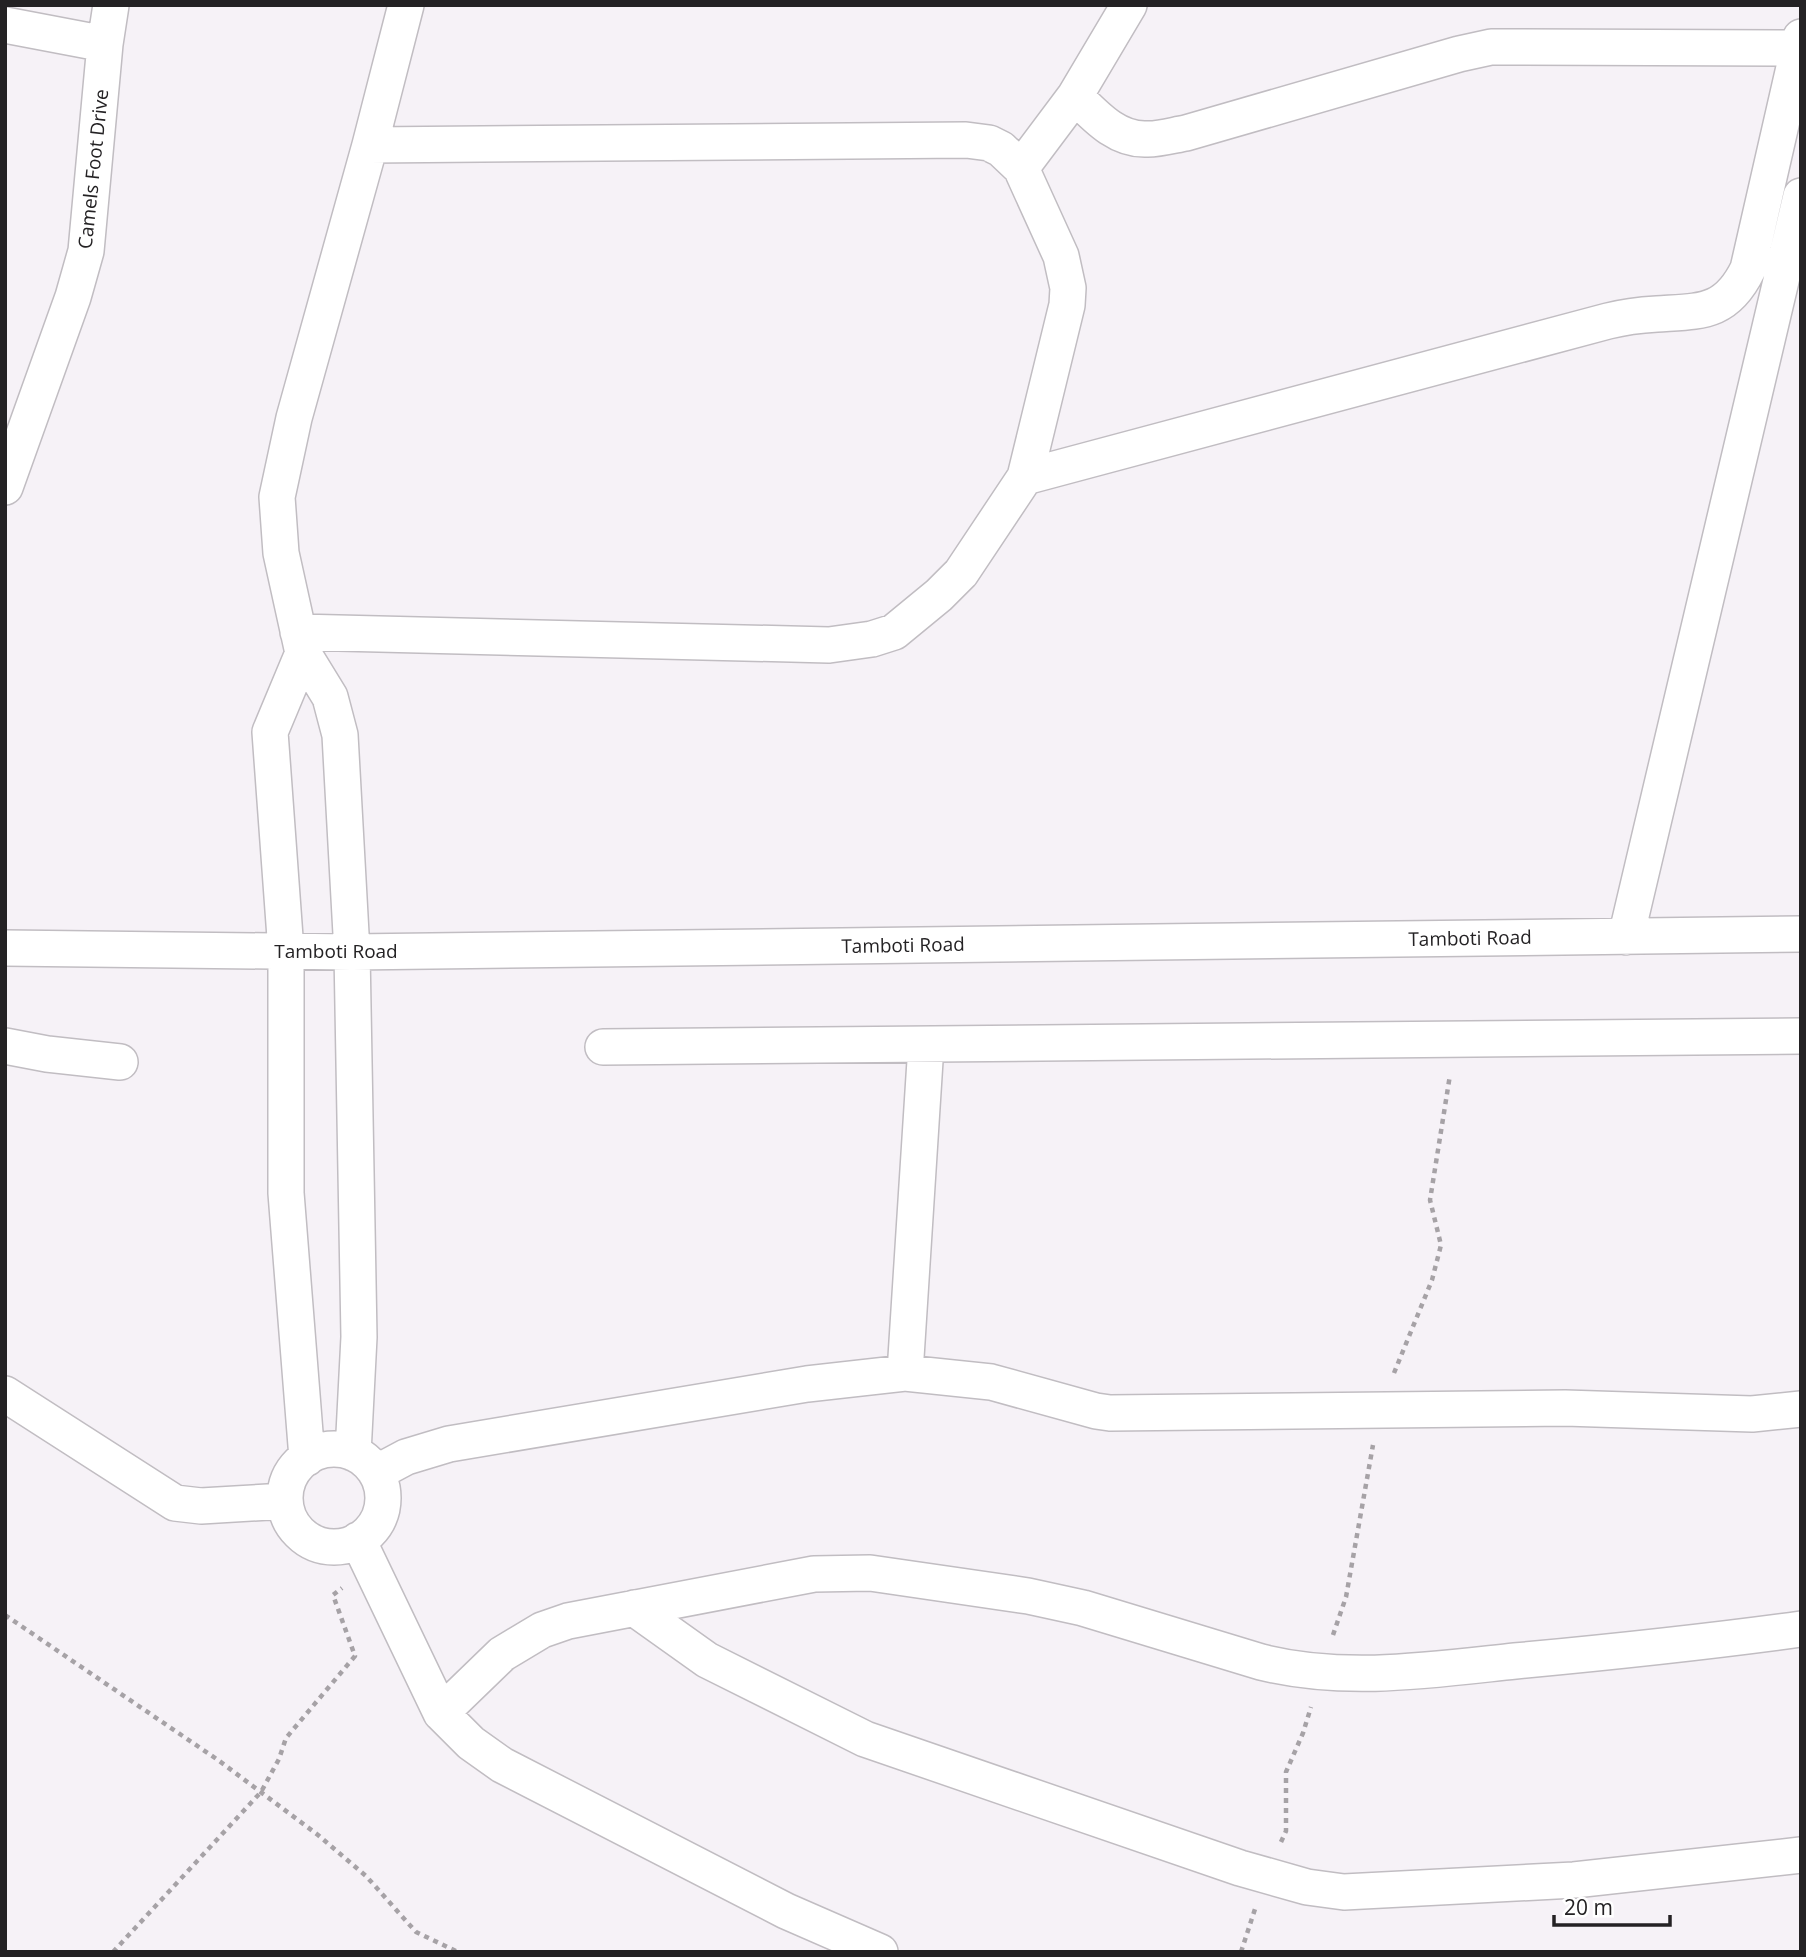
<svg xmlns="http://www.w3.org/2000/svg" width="1806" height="1957" font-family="'Open Sans',sans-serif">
	<rect width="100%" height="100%" fill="#f6f2f7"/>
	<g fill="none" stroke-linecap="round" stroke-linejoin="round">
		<defs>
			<path id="minor" d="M5 25 105 44
				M1075 96C1095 116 1117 141 1148 139 1161 139 1174 135 1186 133L1459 54 1491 47 1798 48
				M1021 168 1075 96 1129 5
				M1025 477 1608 321C1624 317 1640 315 1657 314 1701 311 1726 314 1748 269L1801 37
				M5 487 73 297 86 251 105 44 111 5
				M298 632 829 645 872 639 894 632 939 595 961 573 1025 477 1067 305 1068 288 1061 256 1021 168 1001 149 989 143 966 140 370 145
				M303 653 270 732 286 951V1193L307 1458
				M1626 937 1801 196
				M5 948 352 952 1801 934
				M5 1046 47 1054 120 1062
				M603 1047 1801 1036
				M905 1373 926 1045
				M5 1394 175 1503 201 1506 285 1501
				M285 1498a49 49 0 1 1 98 0a49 49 0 1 1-98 0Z
				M353 1453 359 1337 352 952 340 735 330 697 303 653 281 553 277 497 294 418 370 145 406 5
				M376 1473 406 1457 449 1444 807 1384 905 1373 991 1382 1096 1411 1110 1413 1565 1408 1752 1414 1801 1409
				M358 1540 441 1713 471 1743 502 1765 786 1911 880 1952
				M634 1608 707 1660 865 1739 1240 1868 1307 1887 1344 1892 1574 1880 1801 1855
				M441 1713 502 1654 542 1630 568 1621 814 1574 870 1573 1028 1596 1083 1608 1261 1662C1344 1683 1431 1670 1515 1661 1611 1652 1706 1642 1801 1629"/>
		</defs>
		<use href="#minor" stroke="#c1bdc2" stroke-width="38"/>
		<path stroke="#a6a2a6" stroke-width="4.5" stroke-dasharray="5 5" stroke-linecap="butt" d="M1394 1373 1432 1280 1441 1245 1430 1200 1450 1075
			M5 1615 218 1760 318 1835 366 1876 416 1932 458 1952
			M1333 1635 1346 1597 1373 1445
			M1281 1842 1286 1831V1772L1303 1733 1311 1707
			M113 1952 261 1792 279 1759 286 1738 355 1656 333 1595 342 1588
			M1241 1952 1255 1909"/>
		<use href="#minor" stroke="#fff" stroke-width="35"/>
	</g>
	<g text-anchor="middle" stroke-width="7" stroke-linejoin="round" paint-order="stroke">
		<g font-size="19" fill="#242224" stroke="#fff">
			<text transform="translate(93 169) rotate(-84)" y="7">Camels Foot Drive</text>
			<text transform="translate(1470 938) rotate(-1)" y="7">Tamboti Road</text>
			<text transform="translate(903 945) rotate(-1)" y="7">Tamboti Road</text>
			<text x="336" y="958">Tamboti Road</text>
		</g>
	</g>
	<rect width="1806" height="1957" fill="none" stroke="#242224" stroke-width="14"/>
	<path d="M1554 1915v10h116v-10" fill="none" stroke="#242224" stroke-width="3.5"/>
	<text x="1564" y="1915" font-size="21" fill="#242224" stroke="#ffffff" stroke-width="5" paint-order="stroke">20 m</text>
</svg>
